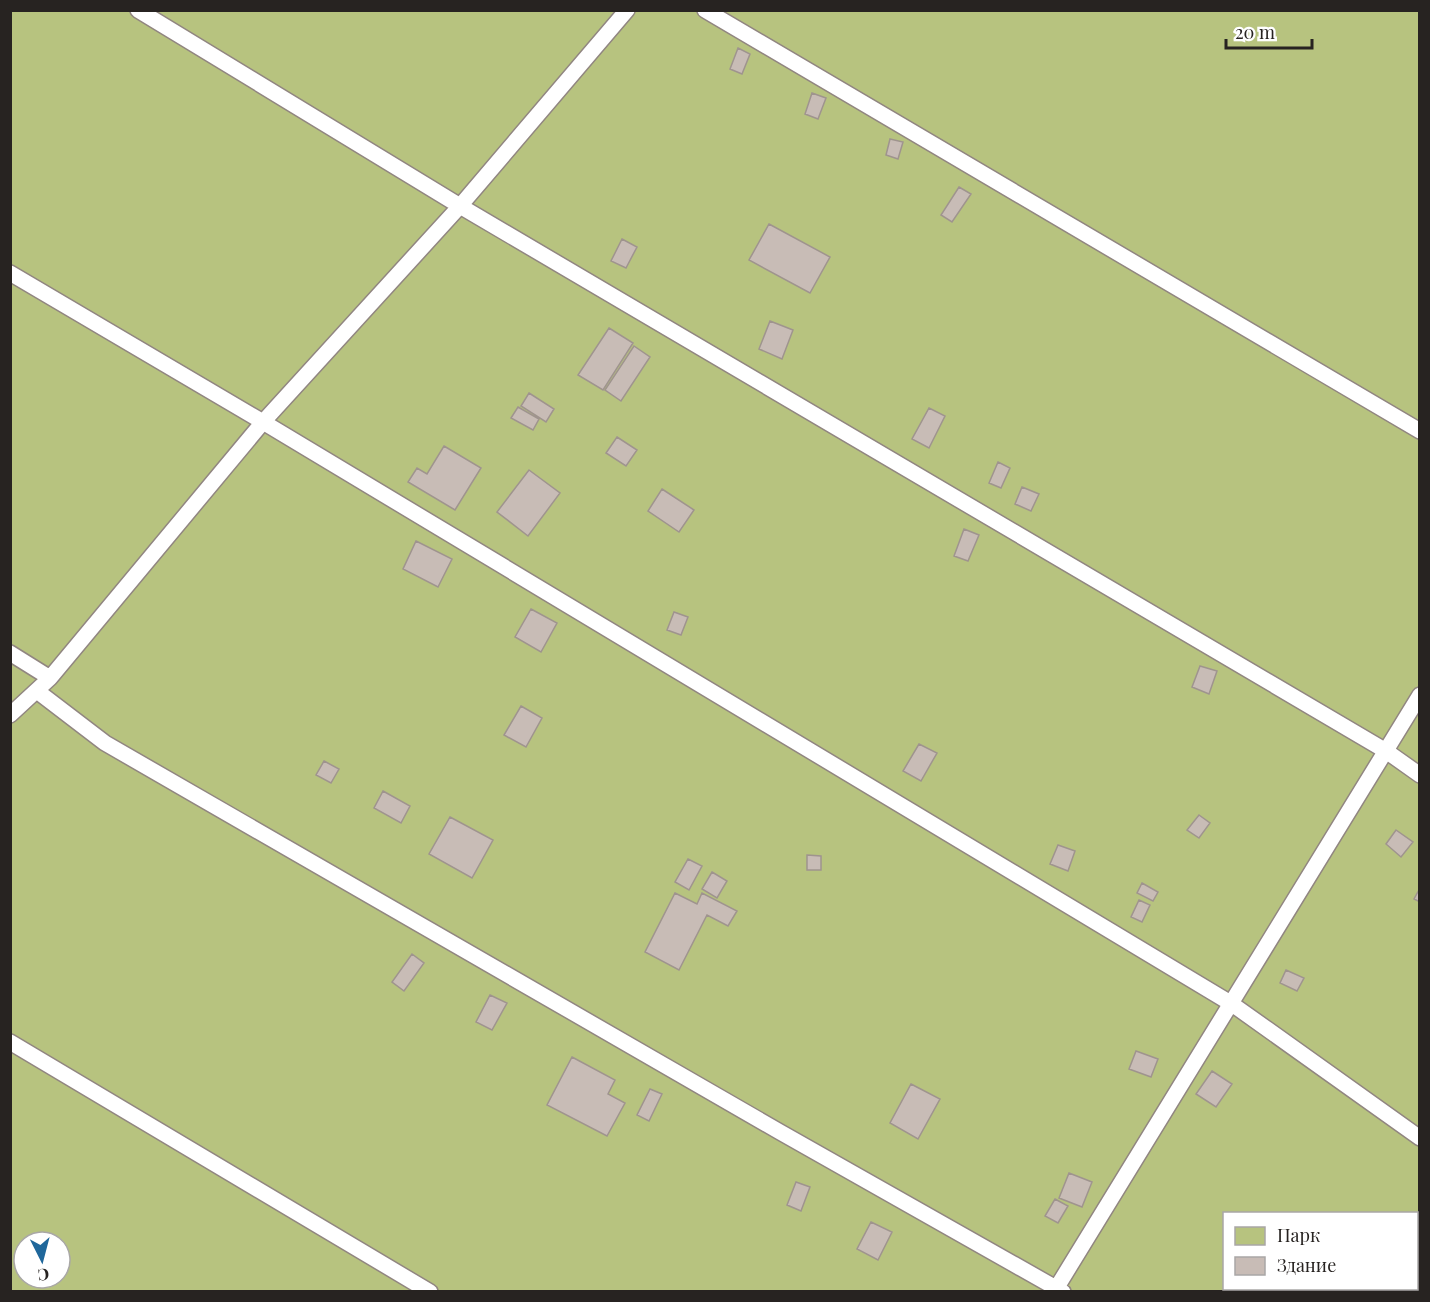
<svg xmlns="http://www.w3.org/2000/svg" width="1430" height="1302" font-family="'Playfair Display',serif">
	<rect width="100%" height="100%" fill="#ebdfd8"/>
	<path fill="#b7c37f" fill-rule="evenodd" d="M10 11H1419V1291H11ZM1224 1214H1416V1288H1224ZM24 1242H60V1278H24Z"/>
	<path fill="#c8bcb6" stroke="#9f948e" stroke-width="1.5" d="M738 48 750 54 742 74 730 69Z
		M812 93 826 98 818 119 805 114Z
		M890 139 903 142 898 159 886 155Z
		M959 187 971 194 952 222 941 215Z
		M769 224 830 257 810 293 749 260Z
		M622 239 637 247 626 268 611 261Z
		M770 321 793 330 782 359 759 349Z
		M609 328 633 343 603 390 578 375Z
		M634 346 650 357 621 401 605 390Z
		M529 393 554 409 546 422 521 406Z
		M518 407 539 419 533 430 511 418Z
		M929 408 945 416 929 448 912 439Z
		M617 437 637 450 626 466 606 453Z
		M444 446 481 468 455 510 408 482 417 468 427 474Z
		M998 462 1010 468 1001 488 989 483Z
		M529 470 560 493 528 536 497 512Z
		M1022 487 1039 494 1031 511 1015 504Z
		M662 489 694 510 679 532 648 511Z
		M964 529 979 535 968 561 954 556Z
		M416 541 452 559 438 587 403 569Z
		M531 609 557 623 541 652 515 637Z
		M674 612 688 617 681 635 667 630Z
		M1200 666 1217 671 1209 694 1192 687Z
		M521 706 542 718 526 747 504 735Z
		M919 744 937 753 921 781 903 771Z
		M324 761 339 769 331 783 316 775Z
		M383 791 410 806 401 823 374 808Z
		M1199 815 1210 823 1199 838 1187 830Z
		M450 817 493 840 472 878 429 854Z
		M1396 830 1413 842 1401 857 1386 844Z
		M1058 845 1075 851 1068 871 1050 864Z
		M807 855 821 856V870H807Z
		M688 859 702 866 689 890 675 882Z
		M712 872 727 881 717 898 702 889Z
		M1142 883 1158 892 1153 901 1137 893Z
		M1420 888V902L1414 899Z
		M675 893 697 904 702 893 737 911 728 926 707 915 679 970 645 952Z
		M1139 900 1150 905 1142 922 1131 917Z
		M412 954 424 963 404 991 392 982Z
		M1286 970 1304 978 1297 991 1280 983Z
		M490 995 507 1003 492 1030 476 1022Z
		M1136 1051 1158 1059 1151 1077 1129 1069Z
		M572 1057 615 1080 608 1094 625 1103 607 1136 547 1105Z
		M1212 1071 1232 1084 1216 1107 1196 1094Z
		M911 1084 940 1099 918 1139 890 1123Z
		M650 1089 662 1094 649 1121 637 1115Z
		M1069 1173 1092 1182 1082 1207 1059 1198Z
		M796 1182 810 1187 801 1211 787 1205Z
		M1055 1199 1068 1206 1058 1223 1045 1216Z
		M871 1222 892 1232 878 1260 857 1249Z"/>
	<g fill="none" stroke-linecap="round" stroke-linejoin="round">
		<defs>
			<path id="service" d="M138 10 460 206 1386 751 1420 775
				M705 10 1420 431
				M10 273 263 422 1232 1004 1420 1138
				M10 653 50 678
				M37 691 105 743 780 1132 1063 1292
				M10 715 50 678 263 422 460 206 627 10
				M10 1042 430 1292
				M1054 1292 1420 695"/>
		</defs>
		<use href="#service" stroke="#918681" stroke-width="18"/>
		<use href="#service" stroke="#fff" stroke-width="15"/>
	</g>
	<rect width="1430" height="1302" fill="none" stroke="#272321" stroke-width="24"/>
	<rect x="1223" y="1212" width="195" height="78" fill="#ffffff" stroke="#a9a7a6" stroke-width="1.5"/>
	<rect x="1235" y="1227" width="30" height="18" fill="#b7c37f" stroke="#a9a7a6" stroke-width="1.5"/>
	<text x="1277" y="1242" font-size="18" fill="#272321">Парк</text>
	<rect x="1235" y="1257" width="30" height="18" fill="#c8bcb6" stroke="#a9a7a6" stroke-width="1.5"/>
	<text x="1277" y="1272" font-size="18" fill="#272321">Здание</text>
	<g transform="translate(42 1260) rotate(174)"><circle r="28" fill="#ffffff" stroke="#a9a7a6" stroke-width="1.5"/>
	<path d="M0-4.5L10 22L0 15L-10 22Z" fill="#1f679b"/>
	<text y="-9" font-size="16" font-weight="bold" text-anchor="middle" fill="#272321">С</text>
	</g>
	<path d="M1226 39v9h86v-9" fill="none" stroke="#272321" stroke-width="3"/>
	<text x="1235" y="39" font-size="18" fill="#272321" stroke="#ffffff" stroke-width="4.5" paint-order="stroke">20 m</text>
</svg>
